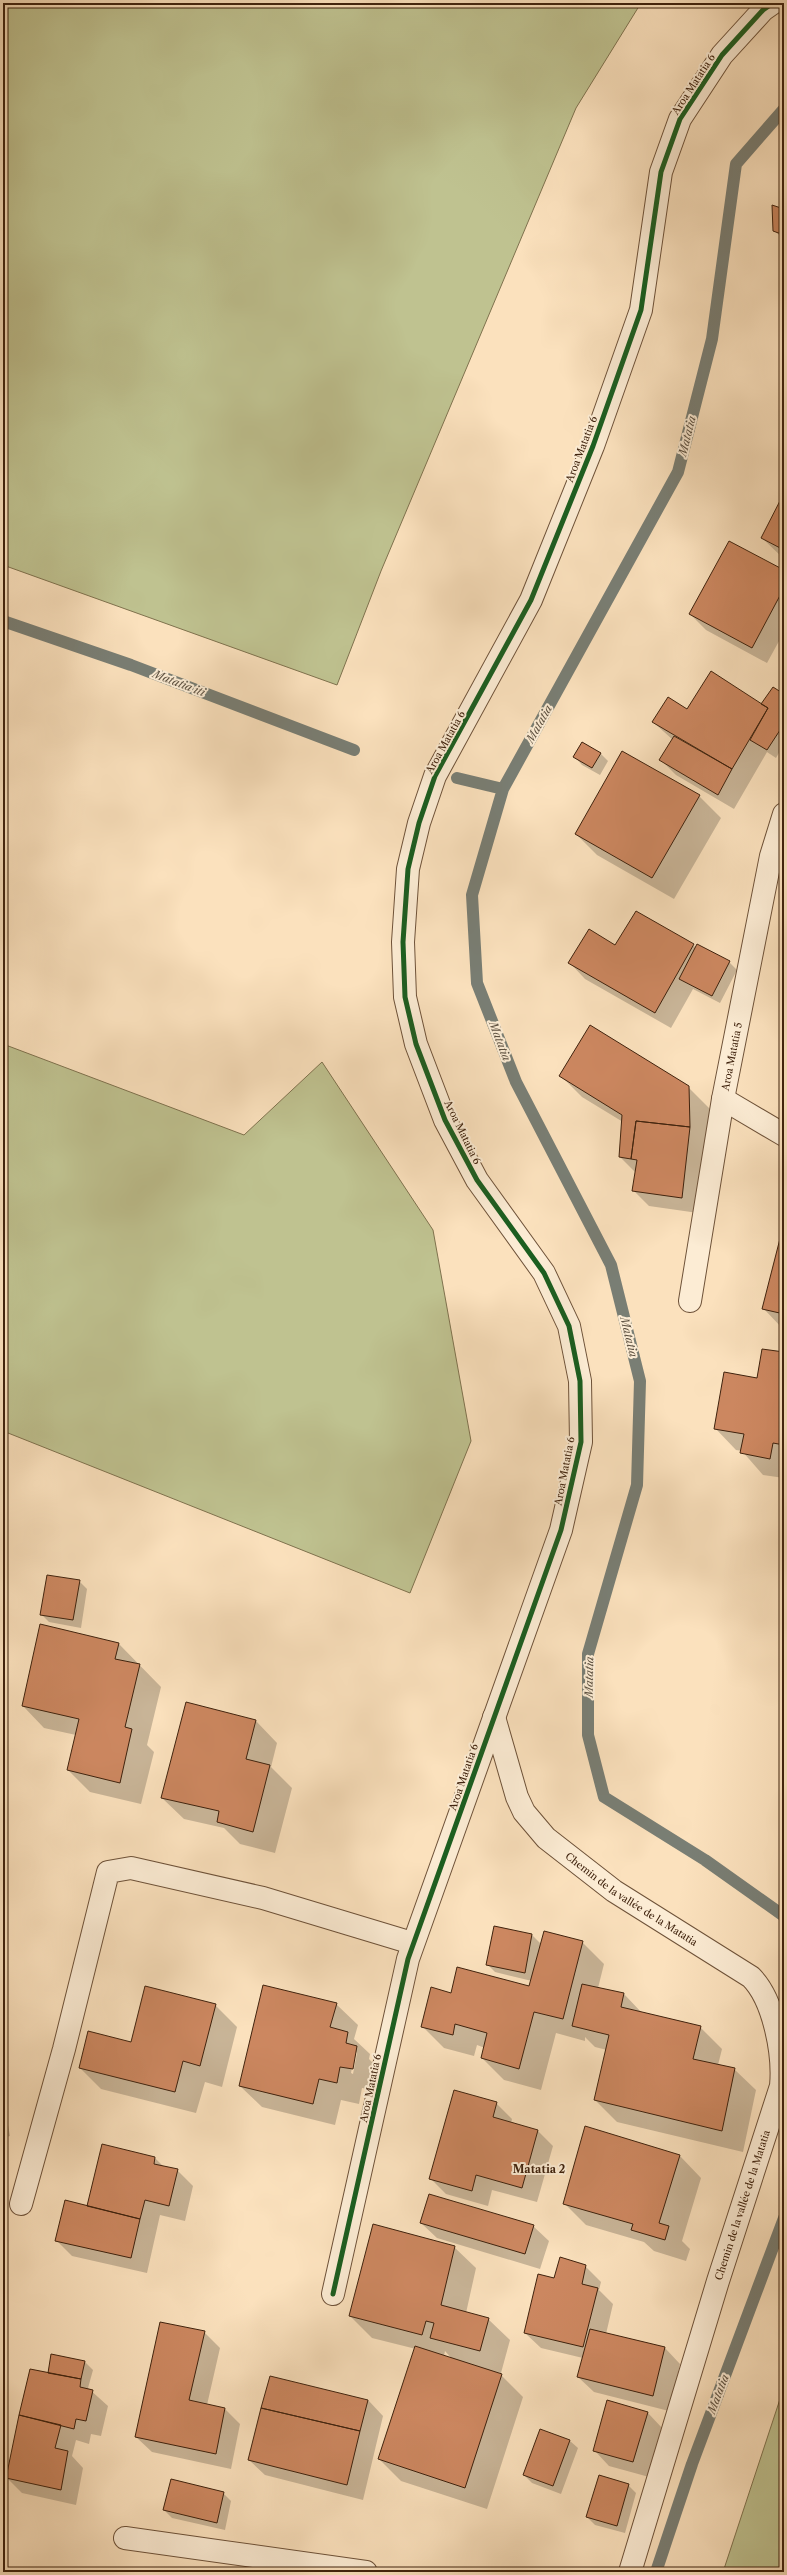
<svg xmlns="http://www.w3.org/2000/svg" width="787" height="2575" font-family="'Libre Caslon Text',serif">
	<rect width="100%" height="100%" fill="#fbe1bd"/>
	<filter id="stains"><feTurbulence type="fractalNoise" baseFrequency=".005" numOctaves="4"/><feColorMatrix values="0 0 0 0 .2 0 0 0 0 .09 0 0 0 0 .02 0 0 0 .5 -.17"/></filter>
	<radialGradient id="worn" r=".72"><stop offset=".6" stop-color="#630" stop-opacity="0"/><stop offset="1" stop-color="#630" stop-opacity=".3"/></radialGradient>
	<path fill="#bfc290" stroke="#7f724e" d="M3 3H641L576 108 381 571 337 685 3 565Z
		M3 1044 244 1135 322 1062 433 1230 471 1441 410 1593 3 1431Z
		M784 2387V2572H723Z"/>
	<path fill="#0003" fill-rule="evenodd" d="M784 210V240L774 230Z
		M784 495V559L762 538Z
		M784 571V632L767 663 706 630 690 614Z
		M784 695V744L776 758 767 752 734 809 676 775 660 759 673 740 653 722 687 710 766 707Z
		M600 753 608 761 600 775 582 765 575 757Z
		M699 796 721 818 674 899 597 855 576 834Z
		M636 912 697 948 729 962 737 970 720 1003 693 989 671 1028 585 979 570 963 615 946Z
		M561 1076 688 1087 710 1109 711 1148 698 1213 649 1206 634 1191 636 1173 620 1157 623 1122 582 1097Z
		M784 1225V1330L763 1308Z
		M784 1353V1478L763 1475 742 1451 736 1450 715 1428Z
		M79 1581 87 1589 81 1628 49 1622 41 1614Z
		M41 1625 119 1644 161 1687 147 1745 154 1752 141 1804 90 1792 68 1770 76 1735 44 1728 23 1706Z
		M187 1703 256 1721 277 1743 271 1767 292 1788 275 1853 240 1844 224 1828 184 1819 162 1798Z
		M495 1927 532 1935 540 1943V1951L582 1942 604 1964 598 1988 624 1994 642 2013 700 2027 722 2049 718 2065 734 2069 756 2090 743 2152 617 2122 595 2100 607 2050 595 2047 585 2037V2041L556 2033 541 2090 504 2080 482 2058 485 2048 477 2045 474 2056 444 2048 422 2026 452 1994 530 1988 532 1981 495 1972 487 1964Z
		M336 2004 358 2025 354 2039 370 2054 369 2059 379 2069 374 2090 362 2088 359 2104 341 2100 335 2125 262 2107 240 2086ZM355 2051 357 2053 353 2074 351 2073Z
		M215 2005 237 2027 222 2087 205 2082 196 2113 101 2089 80 2068Z
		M3 2097 10 2136 3 2138Z
		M496 2103 512 2119 511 2123 538 2131 553 2146 537 2202 492 2190 488 2206 446 2194 431 2179Z
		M585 2127 680 2156 701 2178 682 2241 690 2249 686 2261 654 2251 644 2242 586 2225 564 2203Z
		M155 2158 164 2167 177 2170 193 2186 185 2221 160 2215 147 2273 72 2256 56 2240 87 2207Z
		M421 2223 533 2226 549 2241 540 2269 437 2238Z
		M454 2247 476 2268 466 2313 488 2319 510 2340 501 2373 491 2372 501 2375 523 2397 487 2509 401 2481 379 2459 416 2349 372 2338 350 2316ZM445 2351 452 2359 444 2356Z
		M585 2266 601 2282 599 2290 613 2304 606 2334 665 2348 680 2364 669 2411 594 2392 578 2377 583 2358 541 2348 525 2333 555 2279Z
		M204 2332 220 2348 207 2405 225 2409 240 2424 231 2469 152 2452 136 2437Z
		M52 2355 85 2362 93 2370 88 2388 108 2406 101 2436 91 2434 89 2444 76 2440 72 2456 83 2468 76 2505 22 2493 7 2478 49 2374Z
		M368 2400 383 2416 363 2500 265 2475 249 2460Z
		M608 2402 648 2413 663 2429 649 2477 609 2466 594 2450Z
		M570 2441 578 2448 561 2494 532 2483 524 2475Z
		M628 2485 636 2493 625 2533 595 2525 587 2517Z
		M223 2493 231 2501 225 2530 172 2518 164 2510Z"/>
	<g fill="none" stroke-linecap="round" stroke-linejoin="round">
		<path stroke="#797e74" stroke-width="12" d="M784 109 736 164 712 339 678 472 503 789 472 895 477 983 516 1082 611 1265 640 1381 637 1485 588 1654V1735L604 1797 705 1860 784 1916
			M3 621 131 665 354 750
			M457 778 503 789
			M656 2572 692 2464 784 2218"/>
	</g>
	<path fill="#cc8760" stroke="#3f220d" d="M772 205 784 209V235L773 231Z
		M784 493V550L761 538Z
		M729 541 784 570V588L752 648 689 614Z
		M711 671 768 708 732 769 652 722 668 697 687 709Z
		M773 687 784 694V724L767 750 750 740 768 708 761 704Z
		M674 736 732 769 718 795 659 760Z
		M582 742 601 753 592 768 573 757Z
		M622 751 700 795 652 878 575 834Z
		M636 911 694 944 655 1013 568 963 589 929 615 945Z
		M697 944 730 961 712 996 679 979Z
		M590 1025 689 1086 690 1127 636 1121 631 1159 619 1157 622 1115 559 1076Z
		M636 1121 690 1127 682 1198 632 1191 637 1160 631 1159Z
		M784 1223V1314L762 1309Z
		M762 1349 784 1352V1445L773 1443 770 1459 740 1453 744 1434 714 1429 724 1372 757 1378Z
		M47 1575 80 1580 73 1620 40 1615Z
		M40 1624 119 1643 115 1659 140 1664 125 1727 132 1729 120 1783 67 1770 79 1719 22 1706Z
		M186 1702 256 1720 246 1759 270 1765 253 1832 217 1822 219 1811 161 1798Z
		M494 1926 532 1934 525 1973 486 1965Z
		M544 1931 583 1941 563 2019 534 2012 519 2069 481 2058 487 2033 455 2024 453 2035 421 2027 431 1987 451 1993 457 1967 529 1986Z
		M582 1984 624 1993 621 2007 701 2026 693 2059 735 2068 722 2131 594 2100 609 2035 572 2026Z
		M263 1985 337 2003 330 2027 348 2032 346 2043 357 2046 353 2069 340 2067 337 2083 319 2079 313 2104 239 2086Z
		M145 1986 216 2004 200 2066 183 2061 175 2092 79 2068 88 2031 131 2042Z
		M454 2090 497 2102 493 2117 538 2130 522 2188 476 2175 472 2191 429 2179Z
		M585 2126 680 2155 659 2223 669 2226 665 2240 631 2230 633 2224 563 2204Z
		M102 2144 155 2157 154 2164 178 2169 169 2206 145 2200 140 2219 87 2206Z
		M429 2194 534 2225 525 2254 420 2223Z
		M65 2200 140 2219 131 2258 55 2241Z
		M373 2224 455 2246 441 2305 489 2318 480 2351 430 2338 434 2323 426 2321 422 2335 349 2316Z
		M560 2257 586 2265 582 2284 598 2288 583 2347 524 2333 538 2274 554 2278Z
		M160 2322 205 2331 189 2400 225 2408 216 2454 135 2437Z
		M590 2329 665 2347 653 2396 577 2377Z
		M415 2346 502 2374 465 2488 378 2459Z
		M51 2354 85 2361 81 2379 48 2373Z
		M30 2369 81 2379 80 2387 93 2390 86 2421 76 2419 74 2429 19 2415Z
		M270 2376 368 2400 360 2431 261 2408Z
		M607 2400 648 2412 633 2462 593 2451Z
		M261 2408 360 2431 347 2485 248 2460Z
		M19 2415 61 2425 55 2448 68 2451 61 2490 6 2478Z
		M540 2429 570 2440 553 2486 523 2475Z
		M599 2475 629 2484 617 2526 586 2517Z
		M171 2479 224 2492 217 2523 163 2510Z"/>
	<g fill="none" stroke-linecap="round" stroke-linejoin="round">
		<defs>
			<path id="lane" d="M723 1099 784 1135"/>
			<g id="street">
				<path id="s1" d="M690 1301 723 1099 771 856 784 814"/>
				<path id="s2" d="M494 1717 517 1797 524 1812 546 1838 614 1891 751 1977C774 2000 784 2054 781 2086L718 2281 630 2572"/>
				<path d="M21 2204 64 2049 108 1872 131 1868 263 1898 412 1943"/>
				<path d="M333 2294 408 1959 561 1530 581 1442 580 1381 569 1326 544 1273 477 1180 445 1120 416 1044 405 997 403 942 408 869 419 823 435 776 531 600 593 446 641 310 661 172 680 119 722 55 763 10 773 3"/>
				<path d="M125 2538 366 2572"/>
			</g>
		</defs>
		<use href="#lane" stroke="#6e5239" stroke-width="24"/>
		<use href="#street" stroke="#6e5239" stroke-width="24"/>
		<use href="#lane" stroke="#fcecd4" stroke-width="22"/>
		<use href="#street" stroke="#fcecd4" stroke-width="22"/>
		<defs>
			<path id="cycleway" d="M333 2294 408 1959 561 1530 581 1442 580 1381 569 1326 544 1273 477 1180 445 1120 416 1044 405 997 403 942 408 869 419 823 435 776 531 600 593 446 641 310 661 172 680 119 722 55 763 10 773 3"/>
		</defs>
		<use href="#cycleway" stroke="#fcecd4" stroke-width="8"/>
		<use href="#cycleway" stroke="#1b5e20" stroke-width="5"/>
	</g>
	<g text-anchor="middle" stroke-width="4" stroke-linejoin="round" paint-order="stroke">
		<g font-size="10" fill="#3f220d" stroke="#fcecd4">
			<text transform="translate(693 84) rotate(-57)" y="4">Aroa Matatia 6</text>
			<text transform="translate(581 449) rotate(-69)" y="4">Aroa Matatia 6</text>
			<text transform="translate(445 742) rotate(-61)" y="4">Aroa Matatia 6</text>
			<text dy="4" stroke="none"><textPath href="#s1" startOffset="248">Aroa Matatia 5</textPath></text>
			<text transform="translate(463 1132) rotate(64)" y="4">Aroa Matatia 6</text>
			<text transform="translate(564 1471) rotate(-79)" y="4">Aroa Matatia 6</text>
			<text transform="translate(463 1777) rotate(-71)" y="4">Aroa Matatia 6</text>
			<text dy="4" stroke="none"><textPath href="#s2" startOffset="239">Chemin de la vallée de la Matatia</textPath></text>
			<text transform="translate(370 2088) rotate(-78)" y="4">Aroa Matatia 6</text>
			<text transform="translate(742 2205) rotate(-72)" y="4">Chemin de la vallée de la Matatia</text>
		</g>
		<g font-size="11" font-style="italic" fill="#5c5040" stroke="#fcecd4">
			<text transform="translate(687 436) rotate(-76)" y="4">Matatia</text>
			<text transform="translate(179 683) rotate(21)" y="4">Matatia iti</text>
			<text transform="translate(539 724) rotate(-61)" y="4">Matatia</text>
			<text transform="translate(500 1041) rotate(69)" y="4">Matatia</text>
			<text transform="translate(629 1337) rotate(76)" y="4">Matatia</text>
			<text transform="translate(589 1677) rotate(-89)" y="4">Matatia</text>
			<text transform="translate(718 2394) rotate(-69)" y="4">Matatia</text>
		</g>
		<g font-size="11" font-weight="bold" fill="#3f220d" stroke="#fcecd4">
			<text x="539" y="2173">Matatia 2</text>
		</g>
	</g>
	<rect width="787" height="2575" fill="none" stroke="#fbe1bd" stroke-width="16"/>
	<rect x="4" y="4" width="779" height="2567" fill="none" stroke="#3f220d" stroke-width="2"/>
	<rect x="8" y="8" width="771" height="2559" fill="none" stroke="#3f220d"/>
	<rect width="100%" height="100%" filter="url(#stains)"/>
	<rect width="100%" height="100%" fill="url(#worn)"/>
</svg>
